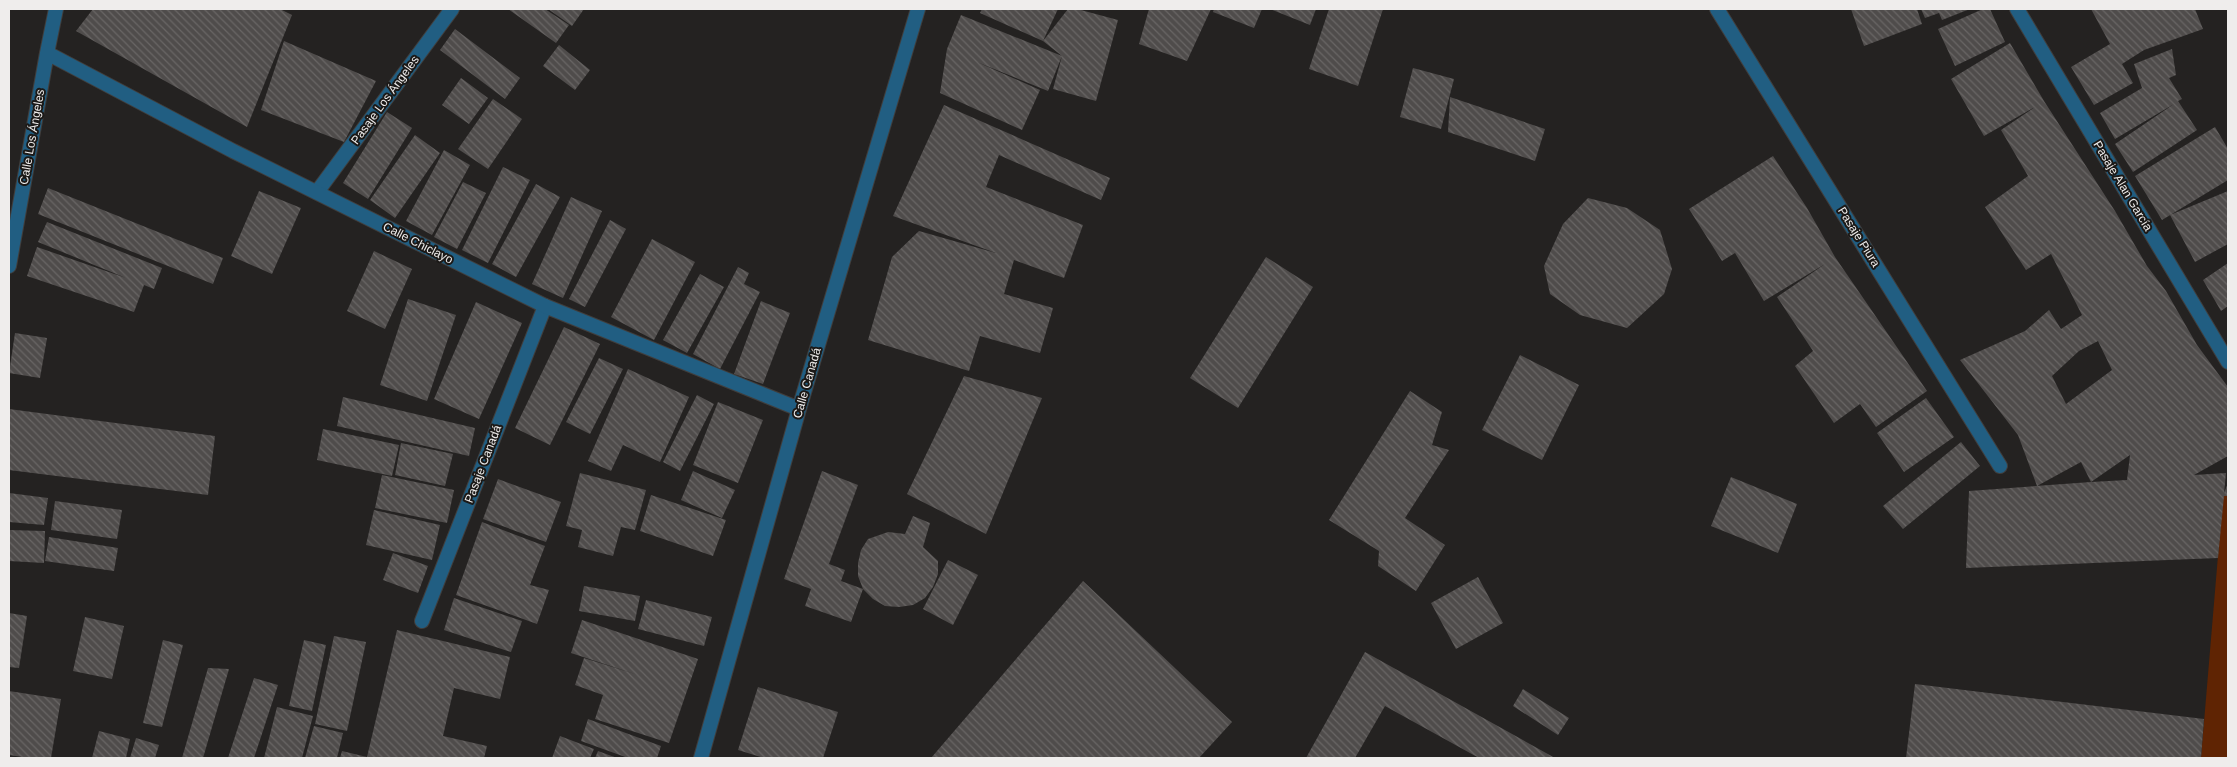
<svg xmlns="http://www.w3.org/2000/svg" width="2237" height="767" font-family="Helvetica,sans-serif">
	<defs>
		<pattern id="building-back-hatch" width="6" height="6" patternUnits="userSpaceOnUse" patternTransform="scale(1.25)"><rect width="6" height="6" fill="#4f4c4b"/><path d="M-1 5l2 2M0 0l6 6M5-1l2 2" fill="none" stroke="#696665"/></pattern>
	</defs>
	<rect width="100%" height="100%" fill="#242221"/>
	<path fill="#5f2403" d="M2223 496H2228V758H2201Z"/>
	<path fill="url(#building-back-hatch)" fill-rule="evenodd" d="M93 9H280L292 15 247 127 76 31Z
		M508 9H545L569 25 556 43Z
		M548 9H584L572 26Z
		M982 9H1058L1043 41 980 13Z
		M1068 9H1077L1118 20 1096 101 1053 89 1062 56 1048 91 977 62 1040 90 1022 130 940 93 947 49 961 15 1062 56 1043 41Z
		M1149 9H1211L1187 61 1139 44Z
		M1214 9H1262L1254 28 1213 12Z
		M1270 9H1316L1310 25Z
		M1329 9H1383L1358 86 1309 69Z
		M1851 9H1917L1922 24 1864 46Z
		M1921 9H1970L1942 20 1939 13 1925 18Z
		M1983 9H1990L2005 42 1955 66 1938 29Z
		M2091 9H2195L2203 29 2144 50 2122 64 2133 83 2094 105 2071 67 2110 44Z
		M455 29 520 78 505 99 440 50Z
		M284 41 376 81 344 142 261 110Z
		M2010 43 2044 101 2115 211 2147 266 2166 291 2197 345 2228 387V456L2194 475 2226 473 2224 493 2228 483V496H2224L2218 558 1966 568 1969 491 2091 482 2127 480 2130 455 2091 482 2081 462 2037 486 2018 435 1960 360 2025 331 2049 310 2061 329 2082 315 2051 254 2026 270 1985 207 2028 176 2001 130 2035 107 1984 136 1951 79ZM2098 341 2112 370 2066 404 2052 376 2079 351Z
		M559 45 590 70 575 90 543 66Z
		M2172 49 2176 75 2169 78 2182 99 2178 101 2197 130 2133 172 2115 144 2174 104 2115 139 2100 113 2142 88 2134 64Z
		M1413 68 1454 79 1441 129 1400 117Z
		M461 78 488 98 469 124 442 105Z
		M1450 97 1545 129 1535 161 1448 132Z
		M493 99 522 119 488 169 458 149Z
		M944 105 1110 178 1101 200 999 155 986 187 1083 225 1064 278 1014 260 1004 294 1053 308 1040 353 980 336 969 371 868 340 892 257 919 231 996 253 893 216Z
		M387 112 412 128 368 199 343 183Z
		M2215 127 2228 149V180L2162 220 2135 176Z
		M415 135 440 153 395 218 370 200Z
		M444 150 470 165 432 235 406 221Z
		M1773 156 1807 208 1835 257 1927 391 1876 427 1860 404 1834 423 1795 366 1813 351 1777 297 1825 264 1764 301 1735 253 1722 261 1689 209Z
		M503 167 530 180 488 263 462 250Z
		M463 182 486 193 457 249 434 237Z
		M536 184 560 197 516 277 492 264Z
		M48 188 223 258 213 284 38 214Z
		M259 191 301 208 272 274 231 256Z
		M2228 191V244L2195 262 2170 215Z
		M571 197 602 211 563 298 532 284Z
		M1588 198 1627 208 1660 230 1672 269 1664 294 1627 328 1580 315 1550 294 1544 266 1563 224Z
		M610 220 626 229 585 307 569 299Z
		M47 222 162 268 154 289 144 285 134 312 27 276 37 247 126 278 38 242Z
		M652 239 695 262 654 340 611 317Z
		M374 251 412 269 385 329 347 311Z
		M1266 257 1313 287 1238 408 1190 378Z
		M2228 263V306L2221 311 2203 280Z
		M738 267 749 273 744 284 760 292 720 369 693 354Z
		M700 274 724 287 687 353 663 340Z
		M408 299 456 315 427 401 380 385Z
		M761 301 790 313 763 384 734 374Z
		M476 302 522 323 479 419 434 399Z
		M564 327 600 344 550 445 515 428Z
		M15 333 47 338 40 378 9 373Z
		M1520 355 1579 385 1542 460 1482 430Z
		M599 358 623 369 590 434 566 422Z
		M628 369 689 397 660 462 623 445 611 471 588 461Z
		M964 376 1042 398 986 534 907 494Z
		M1410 391 1442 412 1432 445 1449 450 1405 518 1445 545 1416 591 1378 566 1379 551 1329 520Z
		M697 395 714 404 680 471 663 462Z
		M343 397 475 428 469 456 337 426Z
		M1926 398 1954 437 1904 472 1877 433Z
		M718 402 763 420 738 483 693 465Z
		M9 409 215 436 208 495 9 470Z
		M323 429 399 445 392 476 317 460Z
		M1961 442 1980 466 1903 529 1883 506Z
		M401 443 453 454 445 486 395 475Z
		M693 471 735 490 722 518 681 500Z
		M822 471 858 485 829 564 845 570 841 581 863 589 858 576V563L861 550 868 539 888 532 905 534 913 516 930 523 923 547 938 561V574L933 587 925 598 913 605 899 607 885 606 873 599 863 589 851 622 805 606 811 589 784 579Z
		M580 473 646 490 635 530 621 527 613 556 578 547 582 530 566 526Z
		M382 475 454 490 447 523 375 508Z
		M1731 477 1797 504 1778 553 1711 526Z
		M498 479 561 502 546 542 483 519Z
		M9 493 48 498 44 525 9 522Z
		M651 495 726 520 713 556 640 531Z
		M55 501 122 510 117 539 51 530Z
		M374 510 440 525 432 560 366 545Z
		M482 522 545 546 530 585 549 590 537 624 456 595Z
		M9 530 45 531 44 563 9 561Z
		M49 537 118 548 114 571 45 561Z
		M393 553 428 566 418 593 383 580Z
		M948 560 978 575 953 625 923 609Z
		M1478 577 1503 623 1456 649 1431 603Z
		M1083 581 1232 722 1199 758H931Z
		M584 586 640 596 635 621 579 611Z
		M454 598 522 621 511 652 444 630Z
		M646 600 712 617 704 646 638 629Z
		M9 613 27 616 19 668 9 667Z
		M85 617 124 626 112 679 73 671Z
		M582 620 698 659 669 743 595 719 603 695 575 685 584 658 638 675 571 653Z
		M397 630 510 657 500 699 454 688 443 736 487 746 484 758H340L342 751 367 757Z
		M334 636 366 642 347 731 315 724Z
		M163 640 183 645 162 727 143 723Z
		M304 640 326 645 312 711 289 706Z
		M1365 652 1555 758H1479L1385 706 1355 758H1306Z
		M208 668 229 669 203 758H182Z
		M254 678 278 685 254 758H228Z
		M1915 684 2204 719 2201 758H1906Z
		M758 687 838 712 823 758H764L738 750Z
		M1523 689 1569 718 1558 735 1513 706Z
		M9 691 61 699 51 758H29L9 755Z
		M277 707 313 716 302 758H264Z
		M588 719 661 746 657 758H628L581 741Z
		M314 726 343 733 337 758H305Z
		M99 731 130 739 126 758H92Z
		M560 736 594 749 590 758H552Z
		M136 738 159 745 155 758H130Z
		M598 751 617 758H595Z"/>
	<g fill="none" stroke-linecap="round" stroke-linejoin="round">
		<defs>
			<path id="service" d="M317 192 452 9
				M422 621 545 306"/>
			<path id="minor" d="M1717 9 2000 466
				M2017 9 2228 362
				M47 53 233 151 545 306 799 409
				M9 266 47 53 56 9
				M701 758 799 409 918 9"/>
		</defs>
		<use href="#service" stroke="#403e3d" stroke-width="16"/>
		<use href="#minor" stroke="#403e3d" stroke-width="16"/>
		<use href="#service" stroke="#215e82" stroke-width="14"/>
		<use href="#minor" stroke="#215e82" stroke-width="14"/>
	</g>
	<g text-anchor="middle" stroke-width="4" stroke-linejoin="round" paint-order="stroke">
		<g font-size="12" fill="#efedec" stroke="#1b1917">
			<text transform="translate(385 100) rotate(-54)" y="4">Pasaje Los Ángeles</text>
			<text transform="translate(32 137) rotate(-80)" y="4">Calle Los Ángeles</text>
			<text transform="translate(2123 186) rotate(59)" y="4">Pasaje Alan García</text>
			<text transform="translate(1859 237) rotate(58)" y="4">Pasaje Piura</text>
			<text transform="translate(418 243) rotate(27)" y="4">Calle Chiclayo</text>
			<text transform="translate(807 383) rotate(-74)" y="4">Calle Canadá</text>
			<text transform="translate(483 464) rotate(-69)" y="4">Pasaje Canadá</text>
		</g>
	</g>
	<rect width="2237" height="767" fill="none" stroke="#efedec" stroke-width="20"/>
</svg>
